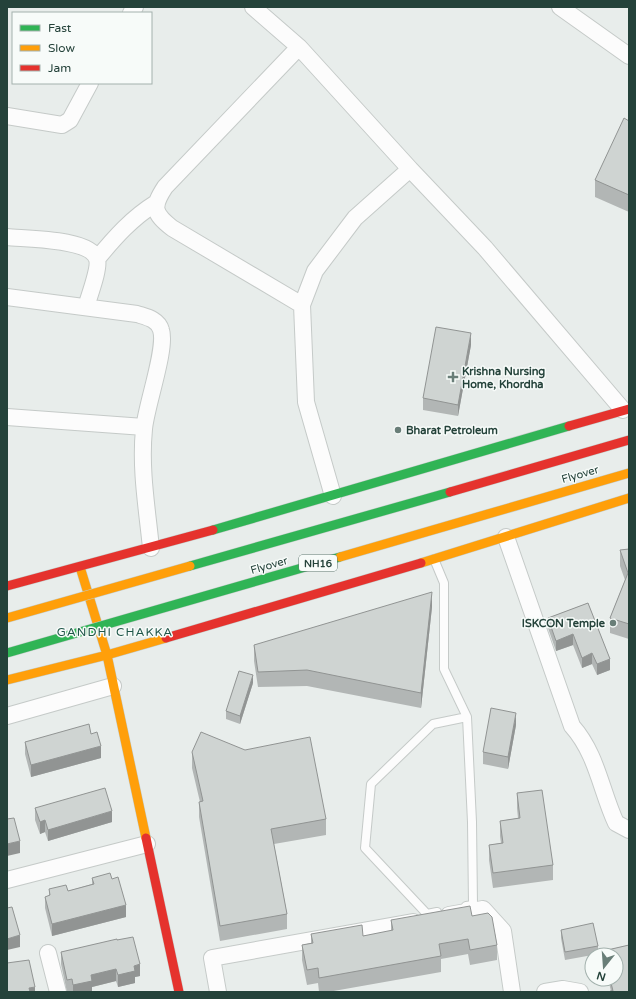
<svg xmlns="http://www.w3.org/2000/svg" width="636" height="999" font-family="'Varela Round',sans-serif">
	<rect width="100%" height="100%" fill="#e8edeb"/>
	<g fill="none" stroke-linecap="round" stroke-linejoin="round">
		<defs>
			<path id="lane" d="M434 559 444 583V669L467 717 472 822 473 905 466 906
				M437 912 427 914 365 848 371 784 433 724 467 717"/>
			<path id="street" d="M253 7 299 47 410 169 355 218 315 271 302 305 306 402 333 496
				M560 7 629 56
				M131 13 135 7
				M299 47 165 187C152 207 153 213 172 228L302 305
				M7 116 62 125 70 120 90 83
				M410 169 485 248 623 410
				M7 237C26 239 90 238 97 259 100 268 89 296 86 307
				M97 259C115 237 132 218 156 203
				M7 297 137 314C146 317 158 319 161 330 167 348 146 406 144 429 140 469 147 508 151 548
				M7 417 144 427
				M506 537 572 726C597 754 601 791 616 823L629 830
				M7 716 113 686
				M7 880 147 844
				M449 915 483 909 503 931 512 992
				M48 953 58 992
				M218 992 212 958 413 922
				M545 992 563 989 580 992"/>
			<path id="fast" d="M213 530 569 426"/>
			<path id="slow" d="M421 563 629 498
				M80 567 107 655 146 838
				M7 680 107 655 166 638"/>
			<path id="jam" d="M569 426 629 409
				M7 586 213 530
				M166 638 421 563
				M146 838 179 992"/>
		</defs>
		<use href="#lane" stroke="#c5cac8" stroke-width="10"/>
		<use href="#street" stroke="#c5cac8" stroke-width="18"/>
		<use href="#fast" stroke="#c3cbc8" stroke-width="10"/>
		<use href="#slow" stroke="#c3cbc8" stroke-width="10"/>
		<use href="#jam" stroke="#c3cbc8" stroke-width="10"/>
		<use href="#lane" stroke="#fcfcfc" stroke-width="8"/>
		<use href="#street" stroke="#fcfcfc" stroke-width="16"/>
		<use href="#fast" stroke="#30b455" stroke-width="9"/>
		<use href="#slow" stroke="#ff9f0a" stroke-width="9"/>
		<use href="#jam" stroke="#e5322d" stroke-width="9"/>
		<defs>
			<path id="fast-bridge" d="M190 566 450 492
				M7 653 340 557"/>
			<path id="slow-bridge" d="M340 557 629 473
				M7 618 190 566"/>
			<path id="jam-bridge" d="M450 492 629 440"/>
		</defs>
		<use href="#fast-bridge" stroke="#c3ccc9" stroke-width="10" stroke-linecap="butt"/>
		<use href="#slow-bridge" stroke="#c3ccc9" stroke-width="10" stroke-linecap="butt"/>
		<use href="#jam-bridge" stroke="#c3ccc9" stroke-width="10" stroke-linecap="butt"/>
		<use href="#fast-bridge" stroke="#30b455" stroke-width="9"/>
		<use href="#slow-bridge" stroke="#ff9f0a" stroke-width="9"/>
		<use href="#jam-bridge" stroke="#e5322d" stroke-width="9"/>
	</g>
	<path fill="#b2b6b5" d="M629 121V212L595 197V180Z
		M471 345 458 416 423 410V398Z
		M629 549V639L610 633V618L625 580 620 566V550Z
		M588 603 610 670 597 675 592 664 582 668 573 645 556 651 548 628V618Z
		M432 607 421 708 307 686 258 687 254 661V645Z
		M253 683 240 724 226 719V711Z
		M516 725 508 769 483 764V752Z
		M91 734 101 758 31 777 25 754V742Z
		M192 752 326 819V835L274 844 287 914V929L220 941 199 817V802H200L192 768Z
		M517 793 553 865V880L493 888 489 860V845L501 843 500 836V821L518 818 517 808Z
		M35 808 112 822 48 841 45 832 40 834 35 820Z
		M92 878 112 879 126 917 52 936 45 908V897L49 896V889L68 891 92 884Z
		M472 916 497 945V960L470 965 468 954 441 959V972L328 992H319L318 983 307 985 302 960V945L311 943V934L363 936 391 931V920Z
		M561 930 598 946V954L565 960 561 938Z
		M117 940 140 976 135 977V983L118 987 116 981 92 987V992H72V991L67 992 61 964V952Z
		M629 945V992H610V991H611L608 979H616V955H603V951Z"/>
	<path fill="#919493" d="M471 333V345L458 416V405Z
		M432 592V607L421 708V693Z
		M573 634V645L556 651V641Z
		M592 653V664L582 668V658Z
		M610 659V670L597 675V664Z
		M253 675V683L240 724V716Z
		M516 713V725L508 769V757Z
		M101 746V758L31 777V765Z
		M112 811V822L48 841V830Z
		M45 820V832L40 834V822Z
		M20 841V853L7 856V844Z
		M126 905V917L52 936V924Z
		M20 935V947L7 950V939Z
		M140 964V976L135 977V983L118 987V975L134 966Z
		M116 969V981L92 987V992H73V985L91 975Z
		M35 987V992H29V988Z"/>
	<path fill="#cfd4d2" stroke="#919493" d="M624 118 629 121V195L595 180Z
		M436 327 471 333 458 405 423 398Z
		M629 549V624L610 618 628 573 620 550Z
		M432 592 421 693 307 670 258 672 254 645Z
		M588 603 610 659 597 664 592 653 582 658 573 634 556 641 548 618Z
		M239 671 253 675 240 716 226 711Z
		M491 708 516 713 508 757 483 752Z
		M89 724 91 734 97 732 101 746 31 765 25 742Z
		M201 732 245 750 310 737 326 819 271 829 287 914 220 926 199 802 203 801 192 752Z
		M105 788 112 811 48 830 45 820 40 822 35 808Z
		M542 790 553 865 493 873 489 845 503 843 500 821 520 818 517 793Z
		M14 818 20 841 7 844V819Z
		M110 873 112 879 118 877 126 905 52 924 45 897 50 895 49 889 66 885 68 891 94 884 92 878Z
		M470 906 472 916 488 913 492 917 497 945 470 950 468 939 439 944 441 956 319 978 318 968 307 970 302 945 313 943 311 934 362 925 363 936 393 930 391 920Z
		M12 907 20 935 7 939V908Z
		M593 923 598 946 565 952 561 930Z
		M133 937 140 964 134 966 135 971 118 975 116 969 91 975 92 981 73 985 72 979 67 980 61 952 117 939V940Z
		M629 945V992H610V991H613L610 979H616V955H604L603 951Z
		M29 960 35 987 29 988 30 992H7V963Z"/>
	<g fill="#697e78" stroke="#f7fbf9" stroke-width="1.5">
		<path d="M451 371h4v4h4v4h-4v4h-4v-4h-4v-4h4z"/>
		<circle cx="398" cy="430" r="4"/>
		<circle cx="613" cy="623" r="4"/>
	</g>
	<g text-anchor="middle" stroke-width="3" stroke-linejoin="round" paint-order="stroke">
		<rect fill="#f7fbf9" stroke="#637a73" stroke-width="1" x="299" y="555" width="38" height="16" rx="3"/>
		<g font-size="10" font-weight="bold" fill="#24423a">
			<text x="318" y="567">NH16</text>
		</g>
		<g font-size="11" font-weight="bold" fill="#24423a" stroke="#f7fbf9" text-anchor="start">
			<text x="462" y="375">Krishna Nursing<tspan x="462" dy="13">Home, Khordha</tspan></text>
			<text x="406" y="434">Bharat Petroleum</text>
			<text x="605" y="627" text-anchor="end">ISKCON Temple</text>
		</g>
		<g font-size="11" fill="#24423a" stroke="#f7fbf9">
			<text transform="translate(580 474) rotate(-16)" y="4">Flyover</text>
			<text transform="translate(269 565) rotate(-16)" y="4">Flyover</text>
		</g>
		<g font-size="12" letter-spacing="1" fill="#1f5548" stroke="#f7fbf9">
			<text x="115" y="636">GANDHI CHAKKA</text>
		</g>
	</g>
	<rect width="636" height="999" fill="none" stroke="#24423a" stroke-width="16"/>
	<rect x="12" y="12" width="140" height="72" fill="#f7fbf9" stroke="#a3b1ad"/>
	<rect x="20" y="25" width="20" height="6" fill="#30b455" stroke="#a3b1ad"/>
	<text x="48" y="32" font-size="12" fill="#24423a">Fast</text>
	<rect x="20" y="45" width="20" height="6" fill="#ff9f0a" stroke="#a3b1ad"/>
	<text x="48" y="52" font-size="12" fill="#24423a">Slow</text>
	<rect x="20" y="65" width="20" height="6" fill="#e5322d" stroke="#a3b1ad"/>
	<text x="48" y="72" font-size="12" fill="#24423a">Jam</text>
	<g transform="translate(604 967) rotate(197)"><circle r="19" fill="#f7fbf9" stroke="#a3b1ad"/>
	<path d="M0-3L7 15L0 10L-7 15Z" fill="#697e78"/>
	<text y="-6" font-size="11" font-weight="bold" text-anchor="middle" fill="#24423a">N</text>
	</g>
</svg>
